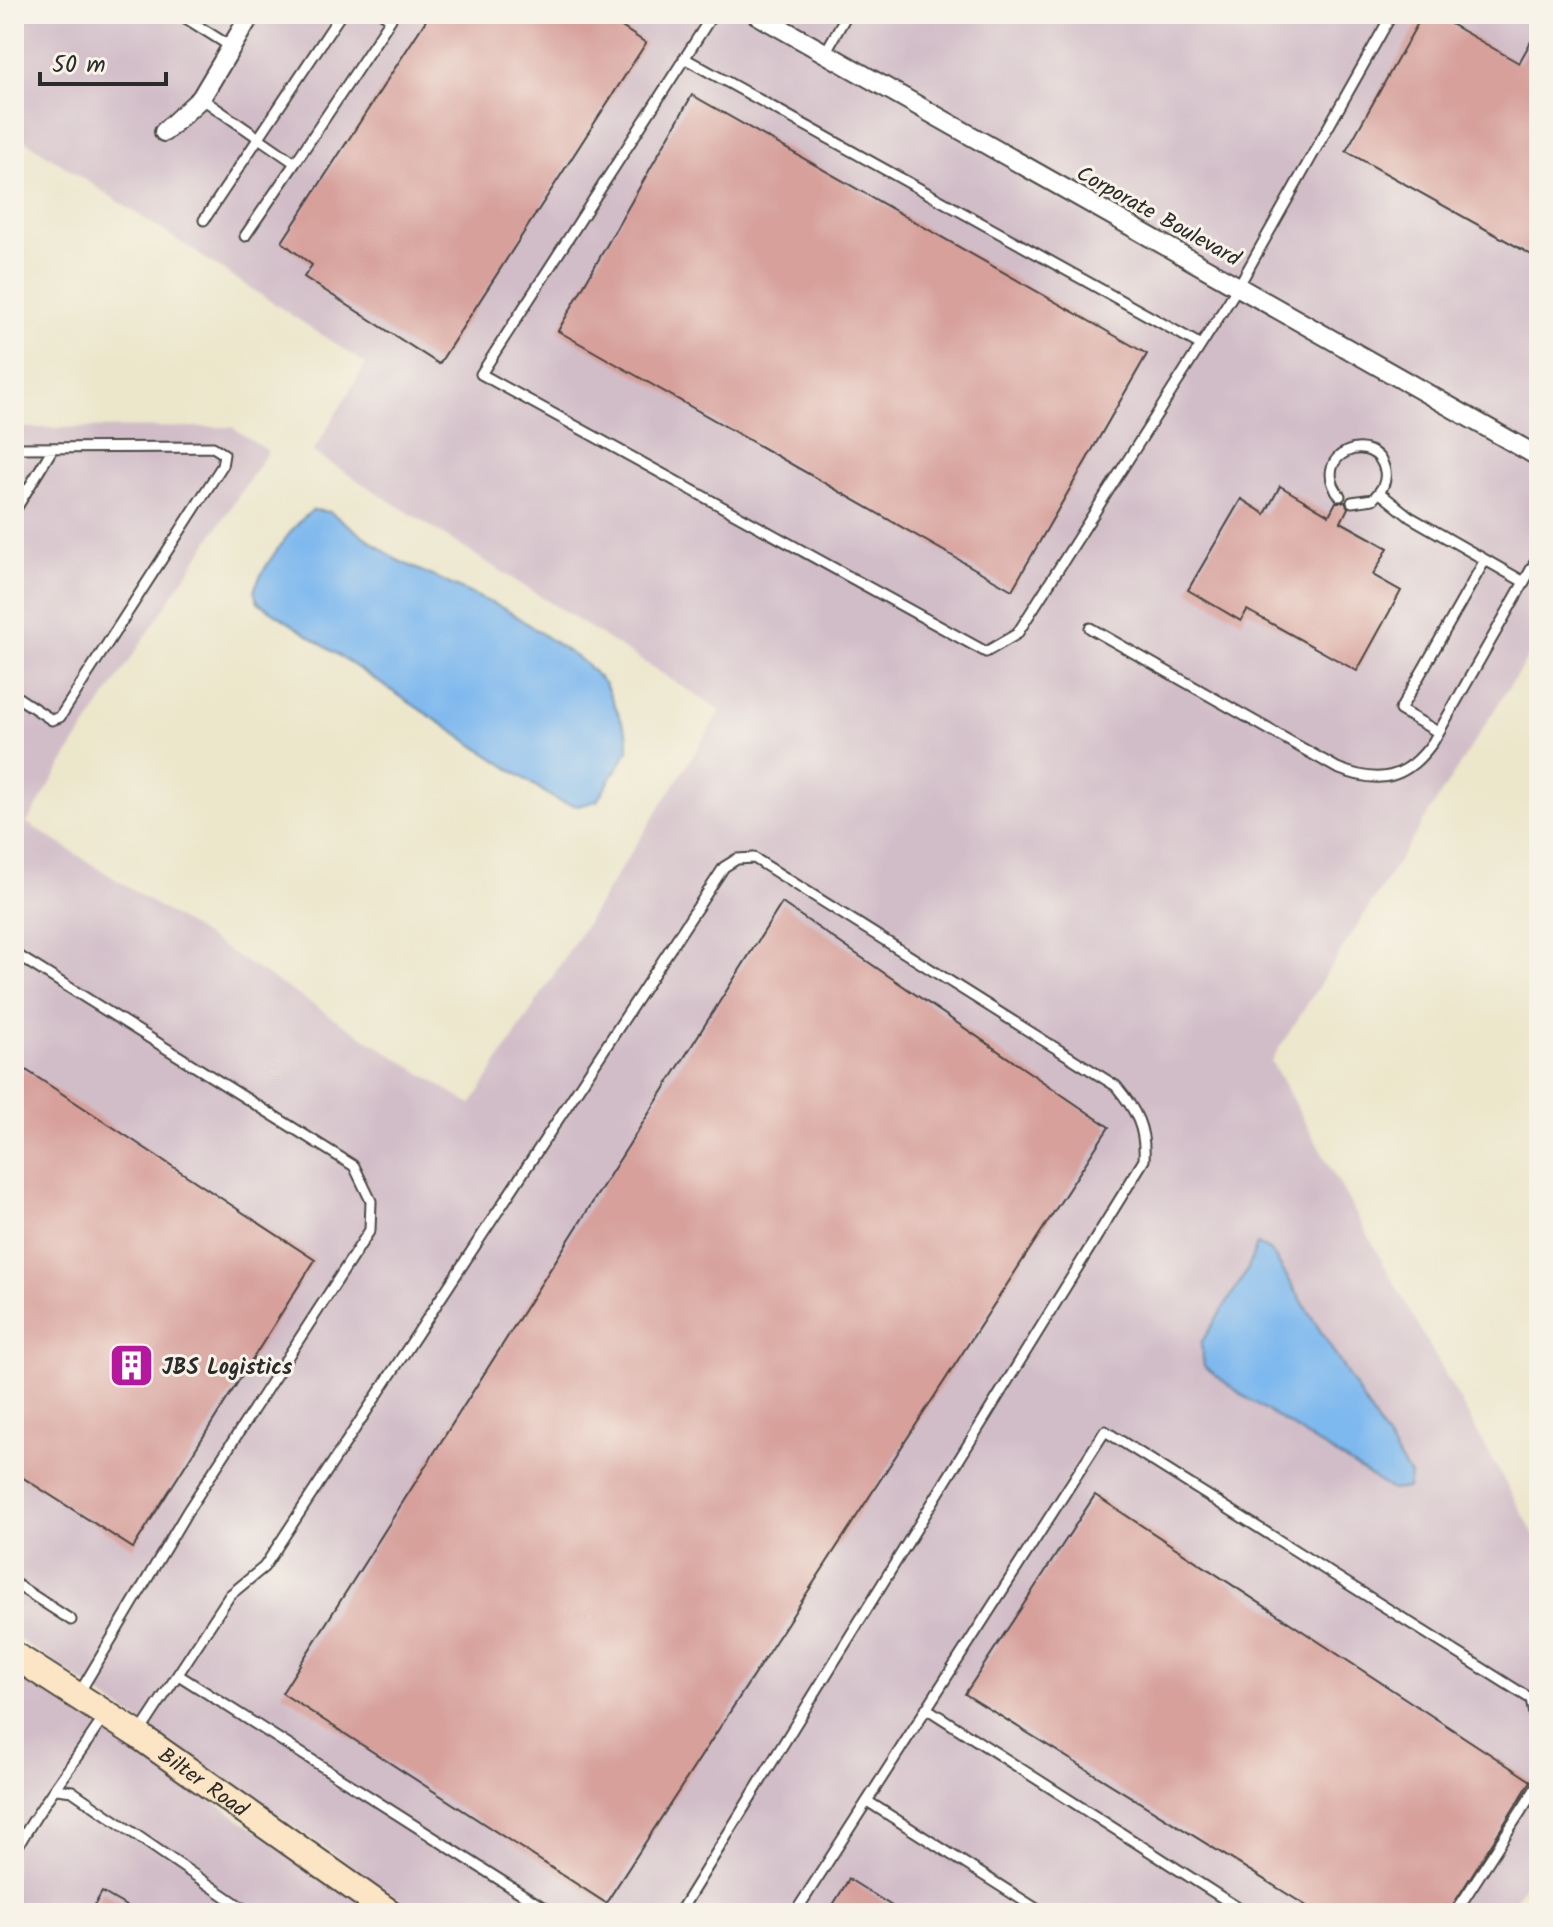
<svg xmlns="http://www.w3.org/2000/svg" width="1553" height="1927" font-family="Kalam,sans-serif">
	<rect width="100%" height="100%" fill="#f7f3e8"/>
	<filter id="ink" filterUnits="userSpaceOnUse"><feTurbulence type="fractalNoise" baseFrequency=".0125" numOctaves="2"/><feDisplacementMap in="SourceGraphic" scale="16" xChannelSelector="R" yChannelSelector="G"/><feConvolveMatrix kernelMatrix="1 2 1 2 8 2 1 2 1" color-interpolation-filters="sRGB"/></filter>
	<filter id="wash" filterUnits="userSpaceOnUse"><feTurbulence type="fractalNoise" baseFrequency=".006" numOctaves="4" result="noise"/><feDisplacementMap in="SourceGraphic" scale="32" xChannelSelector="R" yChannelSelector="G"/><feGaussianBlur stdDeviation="1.8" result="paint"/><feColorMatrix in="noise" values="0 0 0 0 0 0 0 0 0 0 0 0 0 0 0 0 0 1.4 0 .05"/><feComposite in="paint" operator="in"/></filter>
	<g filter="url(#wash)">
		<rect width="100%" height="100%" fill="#ece6cb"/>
		<path fill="#d1bdc8" d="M14 14H1539V640L1271 1061 1539 1543V1863L1506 1913H420L14 1636V428L232 427 268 451 70 751 27 823 471 1105 721 711 313 452 366 364 14 133Z
			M14 1668 45 1687 378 1913H14Z"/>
		<path fill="#7db8ee" stroke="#54728c" stroke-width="2" d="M313 510 330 512 397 560 507 610 586 664 605 684 628 735V751L597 801 578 806 558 801 258 602 254 591C261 569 295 522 313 510Z
			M1257 1244 1271 1251 1410 1476 1408 1488 1392 1490 1242 1395 1204 1366 1201 1343 1247 1271Z"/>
		<g id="blocks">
			<path fill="#d7a09b" d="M430 14H602L646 43 439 364 304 277 312 265 282 242Z
				M1423 14H1433L1519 63 1539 27V259L1346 151Z
				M692 95 1147 354 1012 590 558 331Z
				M1280 486 1329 515 1336 502H1345L1348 508 1341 522 1388 548 1373 575 1401 591 1357 671 1247 610 1241 621 1188 590 1241 499 1265 514Z
				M782 903 1109 1127 606 1903 282 1693Z
				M14 1062 315 1260 133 1548 14 1472Z
				M1095 1495 1531 1781 1448 1913H1318L965 1694Z
				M849 1879 903 1913H828Z
				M102 1892 138 1913H90Z"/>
		</g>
	</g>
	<g filter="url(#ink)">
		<use href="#blocks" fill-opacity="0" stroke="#484743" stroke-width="2"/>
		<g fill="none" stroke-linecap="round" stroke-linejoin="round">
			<defs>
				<path id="lane" d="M179 14 233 48
					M713 14 481 374 986 652 1017 634 1238 287 1392 14
					M825 53 847 14
					M684 58 1201 345
					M201 98 295 163 391 19 383 14
					M204 220 341 14
					M245 236 295 163
					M14 448 213 447 224 454 222 466 60 717 52 720 14 695
					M1380 493 1410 517 1524 582 1539 555
					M1340 496C1307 454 1376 428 1385 471 1387 483 1381 491 1373 499L1352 502
					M14 512 53 448
					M1090 628 1337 768C1379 785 1406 780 1433 742L1524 582
					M1438 732 1400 710 1485 560
					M14 953 354 1166 371 1201 370 1230 187 1512 78 1695
					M14 1583 71 1620
					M180 1676 552 1913
					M926 1708 1246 1913
					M140 1732 230 1595 264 1567 724 867 737 859 754 858 1116 1086C1136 1110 1146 1128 1144 1160L679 1913
					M57 1789 72 1791 250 1913
					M867 1801 1043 1913
					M14 1853C40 1805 74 1763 104 1717
					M795 1913 1105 1431 1531 1699 1539 1740
					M1455 1913 1539 1783"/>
				<path id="street" d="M756 14 1539 457
					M164 132 201 98 251 14"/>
				<g id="secondary">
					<path id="s1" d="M14 1655 138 1735 390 1913"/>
				</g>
			</defs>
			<use href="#lane" stroke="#484743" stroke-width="13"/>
			<use href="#street" stroke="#484743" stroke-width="22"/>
			<use href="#secondary" stroke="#484743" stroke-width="30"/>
			<use href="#lane" stroke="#fff" stroke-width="9"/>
			<use href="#street" stroke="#fff" stroke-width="18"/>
			<use href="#secondary" stroke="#fce5c4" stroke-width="26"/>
		</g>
	</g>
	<defs>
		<symbol id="building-square" viewBox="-11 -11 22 22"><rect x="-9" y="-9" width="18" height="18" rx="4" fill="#b5179e" stroke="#f7f3e8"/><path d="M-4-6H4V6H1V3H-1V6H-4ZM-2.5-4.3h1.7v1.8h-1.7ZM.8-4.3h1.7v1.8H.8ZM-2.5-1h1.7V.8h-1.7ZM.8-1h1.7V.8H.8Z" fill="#fff"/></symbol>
	</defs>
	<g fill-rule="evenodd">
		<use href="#building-square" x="106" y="1340" width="51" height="51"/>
	</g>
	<g text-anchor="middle" stroke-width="6" stroke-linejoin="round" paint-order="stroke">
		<g font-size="22" fill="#2b2b2b" stroke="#f7f3e8">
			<text transform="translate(1159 215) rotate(29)" y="8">Corporate Boulevard</text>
			<text dy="8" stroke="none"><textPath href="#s1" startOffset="228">Bilter Road</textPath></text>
		</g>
		<g font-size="22" font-weight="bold" fill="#2b2b2b" stroke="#f7f3e8" text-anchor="start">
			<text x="162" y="1374">JBS Logistics</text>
		</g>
	</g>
	<rect width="1553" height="1927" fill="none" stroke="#f7f3e8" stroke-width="48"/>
	<path d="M40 72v12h126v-12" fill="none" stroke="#2b2b2b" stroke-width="4"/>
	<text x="52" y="72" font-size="24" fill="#2b2b2b" stroke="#f7f3e8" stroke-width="6" paint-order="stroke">50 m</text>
</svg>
